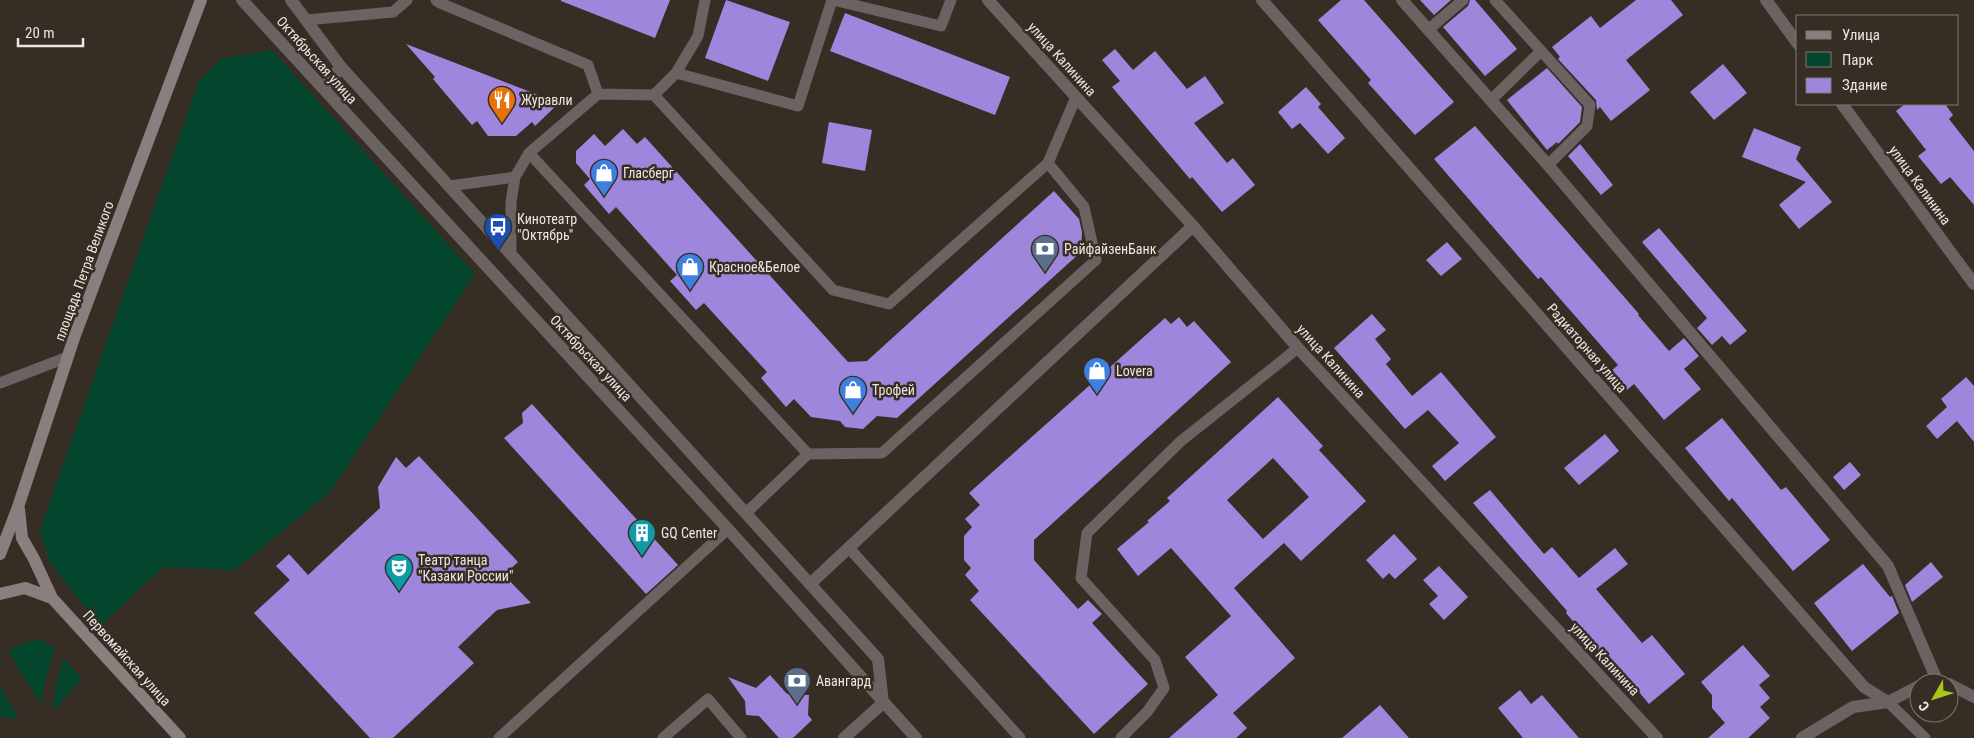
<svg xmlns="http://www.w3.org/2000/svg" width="1974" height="738" font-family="'Roboto Condensed',sans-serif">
	<rect width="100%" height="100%" fill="#362e25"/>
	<path fill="#05472e" d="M272 50 475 274 330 492 235 570 163 567 100 626 49 561 40 530 199 81 221 59Z
		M41 639 54 648 40 703 8 651 26 642Z
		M63 658 82 679 55 709 52 706Z
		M0 687 16 714 18 718 17 719 0 716Z"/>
	<path fill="#9d86dc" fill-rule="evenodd" d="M561 0H670L655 38 561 1Z
		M726 0 790 22 768 81 705 58Z
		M1341 0H1364L1454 102 1415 135 1368 83 1371 80 1318 20Z
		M1420 0H1451L1434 15Z
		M1470 0H1475L1517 49 1485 76 1443 27 1468 6Z
		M1636 0H1671L1683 15 1626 60 1650 90 1611 121 1600 107 1597 110 1596 100 1558 59 1560 57 1552 47 1591 16 1600 28Z
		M845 13 1010 77 995 115 830 51Z
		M406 44 559 103 535 126 532 122 516 136H488L477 121 472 125 433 79 435 77Z
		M1115 49 1133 70 1155 51 1187 89 1205 76 1224 103 1194 123 1227 163 1233 158 1255 185 1222 212 1192 177 1190 179 1112 87 1120 81 1102 60Z
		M1723 64 1747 93 1714 120 1690 92Z
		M1547 68 1582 107 1580 122 1558 144 1557 142 1547 150 1507 100Z
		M1306 87 1321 104 1318 107 1345 138 1328 154 1300 123 1292 129 1278 112Z
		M1905 104H1945L1953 115 1949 119 1974 151V205L1950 177 1941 184 1918 156 1926 150 1896 111Z
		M829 122 872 130 865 171 822 163Z
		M1475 126 1639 314 1638 315 1669 351 1684 338 1699 356 1684 369 1701 389 1664 420 1634 384 1627 390 1611 371 1618 365 1541 277 1538 279 1434 159Z
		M1754 128 1801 147 1796 159 1832 202 1799 229 1779 205 1806 182 1742 157Z
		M623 129 637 144 645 137 848 362 867 361 1054 191 1079 219 1082 232 1081 252 897 418 877 416 863 429 845 427 840 421 811 417 794 399 786 407 761 378 767 372 704 303 696 310 670 281 677 275 616 207 609 214 584 185 590 179 576 163V151L594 134 605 146Z
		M1580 144 1613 185 1601 195 1568 156Z
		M1659 228 1747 331 1730 345 1722 336 1712 345 1697 328 1707 318 1642 242Z
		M1447 242 1462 259 1441 276 1426 260Z
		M1372 314 1386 330 1375 339 1391 359 1386 364 1412 396 1441 372 1496 437 1445 481 1432 466 1459 443 1428 410 1405 429 1334 348Z
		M1179 317 1187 327 1194 321 1231 362 1034 540V560L1078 609 1088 600 1102 614 1092 623 1148 684 1094 734 970 600 979 591 965 575 971 568 964 560V536L972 527 965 519 980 505 969 493 1165 318 1171 324Z
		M1966 377 1974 386V442L1957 421 1937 439 1926 426 1947 407 1941 399Z
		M1278 397 1323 446 1319 450 1366 501 1301 561 1284 543 1234 588 1295 658 1233 713 1247 728 1236 738H1169L1218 695 1185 657 1231 616 1171 548 1138 576 1117 549 1149 522 1147 521 1170 501 1167 498ZM1273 458 1309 497 1263 539 1227 500Z
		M532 404 678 565 646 594 504 438 523 423 522 413Z
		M1722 418 1781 490 1786 487 1830 540 1793 571 1732 498 1729 501 1685 448Z
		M1605 434 1619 451 1579 485 1564 468Z
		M419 456 518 562 504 575 531 603 497 610 458 647 474 663 393 738H370L254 613 290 580 276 566 289 554 308 575 380 508 378 487 396 457 406 468Z
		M1850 462 1861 475 1844 490 1833 477Z
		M1490 490 1544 554 1552 547 1579 578 1615 548 1628 564 1596 589 1642 643 1652 635 1685 674 1649 704 1603 649 1599 652 1566 613 1567 611 1473 503Z
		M1394 534 1417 559 1395 579 1389 573 1383 579 1366 560Z
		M1931 562 1943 577 1912 602 1905 585Z
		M1863 564 1890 597 1892 596 1899 613 1852 651 1814 603Z
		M1439 566 1468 597 1444 620 1429 604 1438 596 1423 580Z
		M1743 645 1770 676 1759 685 1770 698 1760 707 1770 718 1748 738H1708L1725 723 1712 708V695L1701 682Z
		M770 675 787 694 809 695 808 715 812 720 793 738H779L759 716 746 715 745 701 728 677 756 688Z
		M1520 690 1531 704 1542 695 1579 738H1523L1498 708Z
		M1380 705 1409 738H1342Z"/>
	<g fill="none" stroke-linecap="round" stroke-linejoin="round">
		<path stroke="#6a6362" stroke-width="11" d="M436 0 440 3 588 65 598 94 529 153 515 177
			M833 0 941 26 951 0
			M1495 0 1590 105 1587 126 1548 165
			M306 20 393 12 407 0
			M1428 30 1463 0
			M676 73 798 106 832 0
			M598 94 654 95 833 290 889 304 1048 163 1076 97
			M654 95 676 73 698 36 705 0
			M1491 100 1541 51
			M529 153 808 454 746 513
			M449 186 515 177 511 202V254
			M0 383 68 357
			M808 454 882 453 1096 260 1084 207 1048 163
			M849 548 1020 738
			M1888 702 1925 738
			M499 738 728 529
			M663 738 708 699 741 738
			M1121 738 1147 712 1164 688 1155 660 1081 578 1087 533 1181 441 1298 348"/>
		<path stroke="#6a6362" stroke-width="12" d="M291 0 341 67 878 659 883 703 844 738
			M988 0 1193 226 1298 348 1657 738
			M1262 0 1864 687 1888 702
			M1402 0 1548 165 1888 566 1936 678
			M1766 0 1798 44
			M323 88 341 67
			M1842 104 1974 284
			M810 584 1193 226
			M1949 684 1974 697
			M1802 738 1853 707 1888 702 1919 686"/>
		<path stroke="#6a6362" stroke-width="12" d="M242 0 728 529 916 738"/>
		<path stroke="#8a7f7e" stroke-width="12" d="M19 509 22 538 34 559 52 598 180 738
			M0 554 18 507 74 338 201 0
			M0 594 25 588 52 598"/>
	</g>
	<defs>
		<symbol id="restaurant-pin" viewBox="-11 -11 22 30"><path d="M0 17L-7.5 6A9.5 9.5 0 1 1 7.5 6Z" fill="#e8710a" stroke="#362e25"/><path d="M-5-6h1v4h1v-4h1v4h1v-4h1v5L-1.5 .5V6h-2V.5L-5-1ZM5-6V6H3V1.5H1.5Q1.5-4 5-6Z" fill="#fff"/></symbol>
		<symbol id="shop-pin" viewBox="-11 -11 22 30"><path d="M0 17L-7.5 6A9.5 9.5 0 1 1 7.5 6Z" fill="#3f7fe0" stroke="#362e25"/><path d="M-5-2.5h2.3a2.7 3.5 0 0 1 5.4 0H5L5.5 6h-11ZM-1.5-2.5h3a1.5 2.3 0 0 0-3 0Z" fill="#fff"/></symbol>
		<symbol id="bus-pin" viewBox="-11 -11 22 30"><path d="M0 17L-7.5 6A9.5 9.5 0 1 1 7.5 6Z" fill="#1a4fb4" stroke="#362e25"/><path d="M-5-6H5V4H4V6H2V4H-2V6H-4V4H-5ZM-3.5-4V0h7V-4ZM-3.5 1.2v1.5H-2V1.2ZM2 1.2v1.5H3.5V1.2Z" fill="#fff"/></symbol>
		<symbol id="bank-pin" viewBox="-11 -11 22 30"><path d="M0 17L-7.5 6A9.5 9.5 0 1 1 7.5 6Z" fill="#5c6f8a" stroke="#362e25"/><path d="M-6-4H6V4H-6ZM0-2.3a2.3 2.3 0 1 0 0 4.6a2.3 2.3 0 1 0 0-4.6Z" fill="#fff"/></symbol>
		<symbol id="building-pin" viewBox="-11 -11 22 30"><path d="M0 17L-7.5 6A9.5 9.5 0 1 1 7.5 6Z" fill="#0f9aa8" stroke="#362e25"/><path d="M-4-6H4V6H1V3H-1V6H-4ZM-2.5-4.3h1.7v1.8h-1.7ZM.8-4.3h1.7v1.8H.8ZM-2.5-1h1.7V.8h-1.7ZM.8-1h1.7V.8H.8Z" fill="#fff"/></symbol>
		<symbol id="theatre-pin" viewBox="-11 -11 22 30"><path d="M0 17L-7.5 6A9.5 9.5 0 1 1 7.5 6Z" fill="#0f9aa8" stroke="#362e25"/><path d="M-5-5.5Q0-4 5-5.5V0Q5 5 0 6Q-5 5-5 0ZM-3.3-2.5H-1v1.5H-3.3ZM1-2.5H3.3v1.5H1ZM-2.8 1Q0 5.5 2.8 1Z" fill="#fff"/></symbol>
	</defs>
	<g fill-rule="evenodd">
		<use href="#restaurant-pin" x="486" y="84" width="32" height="43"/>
		<use href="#shop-pin" x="588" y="157" width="32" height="43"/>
		<use href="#bus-pin" x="482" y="211" width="32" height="43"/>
		<use href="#bank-pin" x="1029" y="233" width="32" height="43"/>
		<use href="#shop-pin" x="674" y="251" width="32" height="43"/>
		<use href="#shop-pin" x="1081" y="355" width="32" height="43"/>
		<use href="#shop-pin" x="837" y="374" width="32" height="43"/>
		<use href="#building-pin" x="626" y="517" width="32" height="43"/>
		<use href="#theatre-pin" x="383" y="552" width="32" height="43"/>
		<use href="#bank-pin" x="781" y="665" width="32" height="43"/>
	</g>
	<g text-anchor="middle" stroke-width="5" stroke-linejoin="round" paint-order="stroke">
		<g font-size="14" fill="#ece6e0" stroke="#362e25">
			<text transform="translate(1062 59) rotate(48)" y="5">улица Калинина</text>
			<text transform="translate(317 60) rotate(48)" y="5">Октябрьская улица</text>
			<text transform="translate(1920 185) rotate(54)" y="5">улица Калинина</text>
			<text transform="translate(84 271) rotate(-70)" y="5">площадь Петра Великого</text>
			<text transform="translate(1587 348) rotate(49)" y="5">Радиаторная улица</text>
			<text transform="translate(591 358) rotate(47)" y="5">Октябрьская улица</text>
			<text transform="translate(1331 361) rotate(48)" y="5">улица Калинина</text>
			<text transform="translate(127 658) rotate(48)" y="5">Первомайская улица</text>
			<text transform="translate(1605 659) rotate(47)" y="5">улица Калинина</text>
		</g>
		<g font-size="14" fill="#ece6e0" stroke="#362e25" text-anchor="start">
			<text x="521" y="105">Журавли</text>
			<text x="623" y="178">Гласберг</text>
			<text x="517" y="224">Кинотеатр<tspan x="517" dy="16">"Октябрь"</tspan></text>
			<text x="1064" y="254">РайфайзенБанк</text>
			<text x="709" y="272">Красное&amp;Белое</text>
			<text x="1116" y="376">Lovera</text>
			<text x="872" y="395">Трофей</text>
			<text x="661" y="538">GQ Center</text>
			<text x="418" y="565">Театр танца<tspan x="418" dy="16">"Казаки России"</tspan></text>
			<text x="816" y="686">Авангард</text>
		</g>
	</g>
	<rect x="1796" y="15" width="162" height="90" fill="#362e25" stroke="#7f7870"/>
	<rect x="1806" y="31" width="25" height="8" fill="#8a7f7e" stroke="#7f7870"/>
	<text x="1842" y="40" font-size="15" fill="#ece6e0">Улица</text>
	<rect x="1806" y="52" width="25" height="15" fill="#05472e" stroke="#7f7870"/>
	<text x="1842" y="65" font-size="15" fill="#ece6e0">Парк</text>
	<rect x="1806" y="78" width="25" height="15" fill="#9d86dc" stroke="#7f7870"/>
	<text x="1842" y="90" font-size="15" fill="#ece6e0">Здание</text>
	<g transform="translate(1934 698) rotate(231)"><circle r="24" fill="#362e25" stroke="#7f7870"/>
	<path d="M0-4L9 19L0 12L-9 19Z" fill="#aac718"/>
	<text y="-8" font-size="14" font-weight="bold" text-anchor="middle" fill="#ece6e0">С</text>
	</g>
	<path d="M18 38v8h65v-8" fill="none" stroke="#ece6e0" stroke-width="2.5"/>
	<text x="25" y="38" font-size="15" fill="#ece6e0" stroke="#362e25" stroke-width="4" paint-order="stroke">20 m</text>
</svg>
